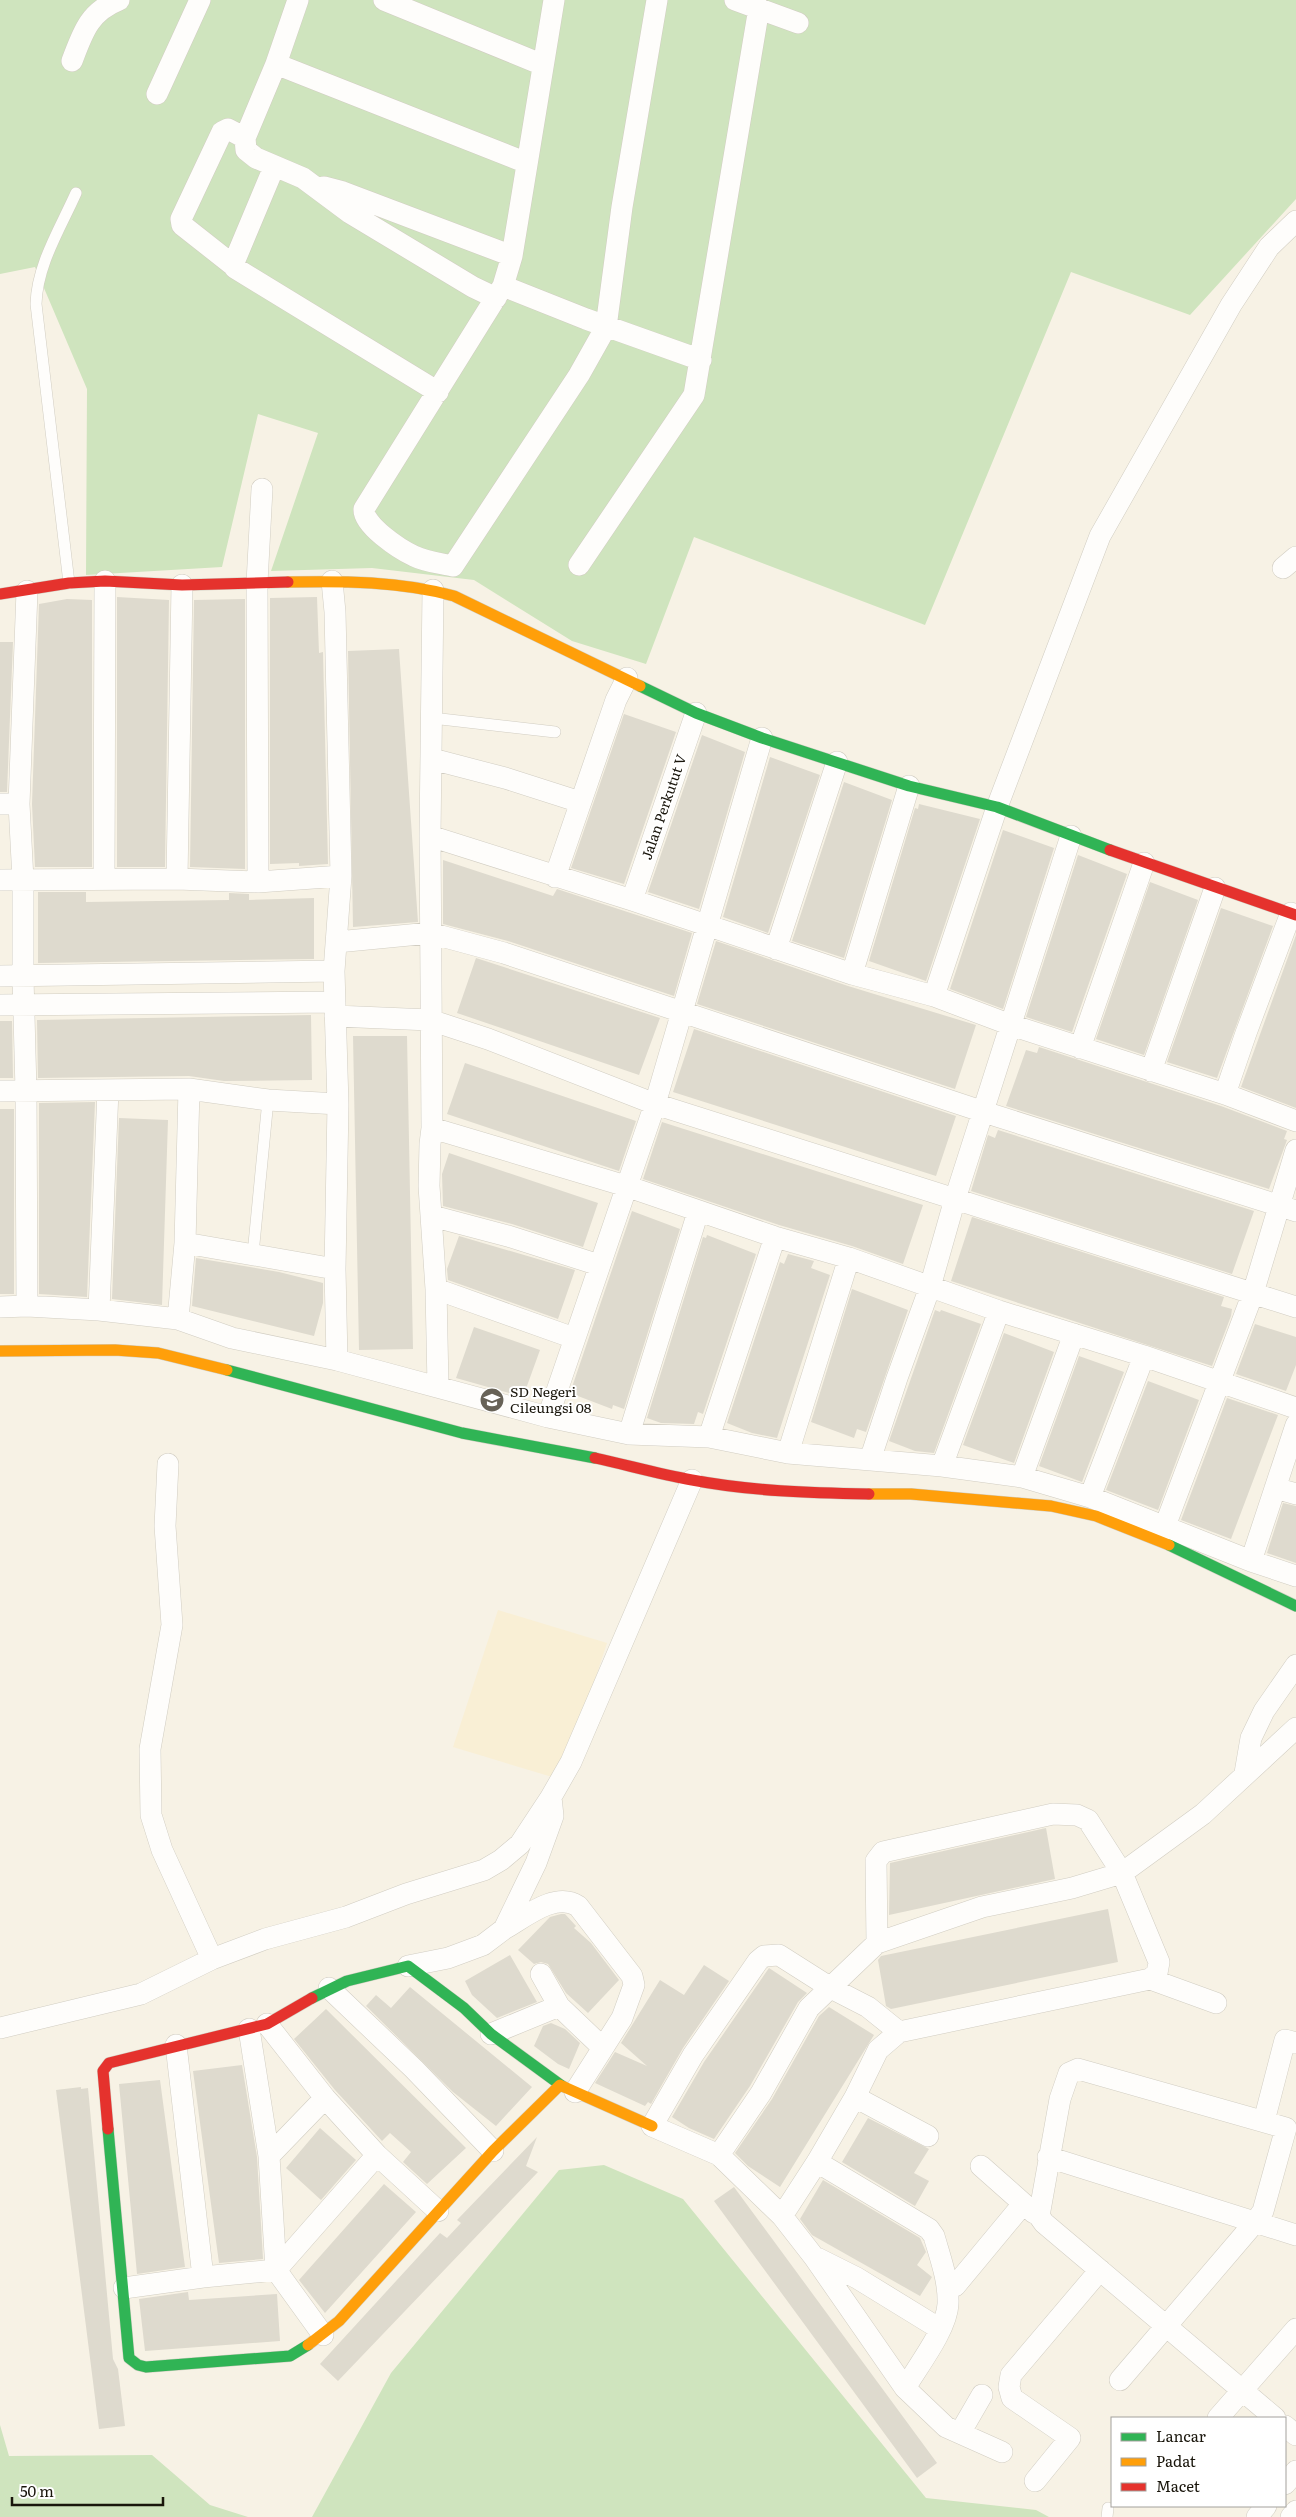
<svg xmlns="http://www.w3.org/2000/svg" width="1296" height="2517" font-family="Literata,serif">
	<rect width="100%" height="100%" fill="#f7f2e5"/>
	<path fill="#f9efd5" d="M498 1610 607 1643 562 1780 453 1747Z"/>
	<path fill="#cfe4be" d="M0 0H1296V199L1190 315 1071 272 925 625 694 537 646 664 572 641 474 580 372 568 271 571 318 433 258 414 222 567 86 575 87 389 35 267 0 274Z
		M604 2165 683 2199 926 2498 1036 2510 1049 2517H312L391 2373 559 2170Z
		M0 2425 9 2456 152 2455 210 2505 248 2517H0Z"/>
	<path fill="#dedace" d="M117 597 169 600 165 867H117Z
		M317 597 319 653 323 652 328 864 299 866V863L270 864V598Z
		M67 599 92 600V867H35L32 804 39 604Z
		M245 599V869L190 867 194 600Z
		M0 642H13L7 792H0Z
		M399 649 418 922 353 927 348 651Z
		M624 714 676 732 624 884 571 868Z
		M702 735 745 752 699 909 648 892Z
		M770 757 820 775 768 933 723 917Z
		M844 782 892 800 844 958 792 941Z
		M919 804 980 819 926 981 869 961 915 808 918 809Z
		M1003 830 1054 848 1003 1009 950 989Z
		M1078 855 1127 874 1072 1032 1026 1017Z
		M443 860 553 896 557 889 692 933 674 996 508 941 443 924Z
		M1150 882 1198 900 1144 1055 1096 1039Z
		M38 892H86V902L229 900V893L249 894V900L314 898V959L38 963Z
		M1221 908 1273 926 1217 1078 1167 1062Z
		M1296 935V1108L1241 1087Z
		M716 941 848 986 976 1025 955 1089 697 1004Z
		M476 958 660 1018 639 1075 457 1013Z
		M311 1015 312 1080 224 1081 189 1076 38 1078 37 1020Z
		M0 1021H12L13 1078H0Z
		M694 1029 956 1116 936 1176 673 1092Z
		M353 1036H407L413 1349 359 1350Z
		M1039 1047 1221 1106 1287 1131 1284 1139 1287 1140 1269 1189 1006 1106 1026 1050 1037 1053Z
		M465 1063 636 1121 619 1171 447 1114Z
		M95 1102 87 1297 39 1294V1103Z
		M0 1109H14V1294H0Z
		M119 1118 168 1120 162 1305 112 1299Z
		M662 1122 923 1205 903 1264 852 1246 779 1225 643 1179Z
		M998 1130 1254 1211 1232 1274 971 1191 988 1135 995 1138Z
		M449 1153 598 1203 583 1247 512 1224 443 1206 442 1174Z
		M632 1211 680 1229 624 1409 613 1405 612 1409 570 1393Z
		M972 1217 1224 1297 1221 1306 1232 1309 1231 1316 1212 1366 951 1281Z
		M707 1235 756 1254 703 1414 698 1412 694 1424 661 1423 647 1418 703 1237 706 1238Z
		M459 1236 575 1270 558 1319 448 1280 447 1269Z
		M788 1254 814 1261 811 1268 830 1275 777 1438 752 1433 727 1423 780 1262 784 1264Z
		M196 1258 279 1272 323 1283V1303L314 1336 192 1306Z
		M852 1289 908 1310 866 1432 857 1429 854 1438 811 1422Z
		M935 1310 940 1312 941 1310 981 1324 934 1453 915 1451 889 1441Z
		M1255 1324 1296 1337V1365L1286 1391 1236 1374Z
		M474 1327 540 1350 523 1397 456 1378Z
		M1004 1333 1054 1352 1014 1463 963 1445Z
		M1079 1356 1124 1372 1082 1482 1039 1466Z
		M1148 1381 1199 1400 1158 1510 1106 1490Z
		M1227 1398 1278 1415 1231 1539 1181 1520Z
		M1283 1503 1296 1506V1563L1267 1553Z
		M1046 1828 1055 1879 889 1915 890 1863Z
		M1108 1909 1118 1962 891 2009 886 2006 878 1960 881 1956Z
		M561 1914H565L576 1926 574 1928 591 1943 619 1980 588 2013 566 1993 548 1964 541 1962 534 1964 518 1950 550 1917Z
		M510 1955 537 2002 497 2018 472 1995 465 1981Z
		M704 1965 729 1981 683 2048 651 2104 648 2102 645 2106 595 2083 615 2052 647 2066 621 2043 660 1980 684 1995Z
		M769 1968 807 1993 798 2002 750 2086 714 2139 689 2128 672 2117 704 2062Z
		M410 1987 532 2087 496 2126 453 2092 366 2006 376 1995 391 2008Z
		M829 2007 874 2035 780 2187 748 2166 735 2153 772 2099 819 2016Z
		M326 2009 466 2148 427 2184 403 2162 411 2152 390 2133 382 2141 335 2090 294 2039Z
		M551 2023 565 2029 580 2043 569 2069 558 2064 534 2046 543 2026Z
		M242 2065 257 2157 263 2259 219 2263 193 2071Z
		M160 2080 185 2267 137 2274 119 2084Z
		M81 2087V2089L88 2088 113 2359 118 2369 125 2426 99 2429 56 2090Z
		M868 2118 929 2149 914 2173 929 2181 915 2206 842 2162Z
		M320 2128 356 2160 321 2200 286 2168Z
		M537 2137 526 2166 538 2172 338 2381 320 2364 440 2233 447 2238 461 2223 457 2220Z
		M823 2180 920 2238 926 2252 917 2265 932 2277 920 2296 812 2235 800 2219Z
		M384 2184 416 2212 325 2313 299 2280Z
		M734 2187 937 2463 917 2478 714 2201Z
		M188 2292 189 2300 277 2294 280 2341 145 2351 139 2299Z"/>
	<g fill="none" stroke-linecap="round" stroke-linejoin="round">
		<defs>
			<path id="lane" d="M69 583 36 304C37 265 60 229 76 193
				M432 718 555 732
				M253 1254 268 1100
				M1107 2517 1108 2508"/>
			<path id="street" d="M384 0 543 65
				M554 0 512 256 503 286 364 509C363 525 399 549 414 556 426 562 440 563 453 566L579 375 606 327 622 207 657 0
				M735 0 798 23
				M72 61C83 32 89 12 119 0
				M276 64 298 0
				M157 94 200 0
				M274 167 235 260V268L438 392
				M324 187 343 192 512 256
				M234 266 182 225 181 219 222 132 228 129 245 138
				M503 286 586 319 701 360
				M496 298 473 287 350 213 303 178 256 158 246 150 245 138 276 64 527 163
				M579 565 694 395 759 8
				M1283 568 1296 557
				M332 581 335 612 341 876 334 971 338 1104 335 1269 337 1360
				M433 590 430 836 432 1128 430 1144 429 1186 436 1289 438 1386
				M432 759 505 778 580 802
				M0 804H19
				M430 836 632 900 852 974 934 996 1011 1025 1225 1094 1296 1121
				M555 877 616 700 627 678
				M104 879 105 581
				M177 879 182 585
				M0 880 177 879 258 882 341 876
				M258 882 257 583 262 489
				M632 900 696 713
				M337 942 430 933 504 953 984 1112 1296 1211
				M776 949 837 762
				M852 974 909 786
				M0 976 334 971
				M934 996 997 807 1100 536 1231 305 1269 247 1296 221
				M0 1005 335 1002
				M335 1016 430 1020 488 1039 655 1104 1296 1307
				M1080 1048 1144 863
				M1151 1071 1215 888
				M0 1091 189 1089 268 1100 338 1104
				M1225 1094 1246 1033 1291 913
				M432 1128 626 1186 775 1237 849 1258 999 1311 1144 1356 1296 1408
				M432 1216 508 1236 599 1265
				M185 1243 335 1269
				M436 1289 574 1338
				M27 1306 26 1091 23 977V880L19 804 27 591
				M0 1307 27 1306 99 1310 178 1319 232 1338 337 1360 548 1417 629 1434 709 1437 788 1453 942 1466 1022 1477 1090 1497 1251 1561 1296 1576
				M99 1310 108 1090
				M178 1319 185 1243 189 1089
				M548 1417 655 1104 762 738
				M629 1434 698 1212
				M709 1437 775 1237
				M788 1453 849 1258
				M870 1460 897 1378 930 1287 955 1199 1071 836
				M168 1464 165 1526 172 1625 150 1749 151 1815 162 1850 212 1959
				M942 1466 999 1311
				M1022 1477 1074 1334
				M1275 1488 1296 1494
				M1090 1497 1144 1356
				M1165 1526 1253 1293 1296 1150
				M1251 1561 1296 1425
				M1245 1773 1251 1738 1264 1711 1296 1665
				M504 1929C524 1918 555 1891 578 1906L632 1976 634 1985 622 2018 575 2092
				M408 1966 448 1958 483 1945 504 1929 536 1863 548 1830 553 1816 551 1797 571 1762 692 1480
				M541 1974 559 2006
				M1150 1979 1216 2003
				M329 1988 414 2069 493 2151
				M267 2024 325 2098 377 2155 438 2211
				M0 2028 141 1994 212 1959 265 1939 346 1917 406 1894 484 1870 501 1860 520 1844 551 1797
				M249 2029 269 2156 276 2270 377 2155
				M491 2034 559 2006 602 2047
				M176 2045 203 2277
				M855 2097 928 2136
				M1264 2121 1285 2040 1296 2043
				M719 2155 652 2126 693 2055 758 1961 764 1956 779 1955 831 1988 868 2007 899 2032 1150 1979 1157 1973 1159 1962 1122 1873 1088 1820 1077 1815 1053 1814 883 1852 876 1861 877 1943
				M269 2156 325 2098
				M1048 2157 1296 2235
				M817 2162 929 2229 934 2236C940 2257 949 2281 948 2304 947 2329 918 2366 905 2388
				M981 2166 1034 2213
				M782 2216 817 2162 855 2097 878 2050 899 2032
				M817 2258 857 2278 940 2329
				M955 2286 1023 2204
				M124 2288 203 2277 276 2270 323 2335
				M1120 2380 1256 2221 1263 2211 1286 2128 1078 2069 1069 2073 1060 2099 1039 2216 1044 2223 1275 2418
				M1218 2418 1296 2329
				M1285 2426 1296 2435
				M960 2433 982 2395
				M1002 2452 946 2427 905 2388 814 2257 782 2216 719 2155 761 2093 809 2008 877 1943 982 1907 1072 1888 1122 1873 1203 1814 1296 1728
				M1035 2481 1070 2438 1012 2398 1009 2387 1011 2375 1100 2270
				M1285 2484 1296 2471
				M1257 2517 1266 2506
				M1291 2517 1296 2511"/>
			<path id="fast" d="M640 686 696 713 762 738 909 786 997 807 1110 850
				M227 1370 462 1433 595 1458
				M1169 1545 1296 1606
				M312 1998 347 1981 408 1966 464 2008 491 2034 562 2086
				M108 2129 129 2358 138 2365 146 2367 290 2356 308 2345"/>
			<path id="slow" d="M288 582C343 581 400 581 454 596L640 686
				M0 1351 115 1350 158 1353 227 1370
				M869 1494H911L1051 1506 1096 1516 1169 1545
				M562 2086 652 2126
				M308 2345 339 2321 493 2151 560 2085"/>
			<path id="jam" d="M0 594 69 583 105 581 182 585 288 582
				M1110 850 1296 915
				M595 1458C627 1465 659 1474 692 1480 750 1491 810 1493 869 1494
				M108 2129 103 2071 109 2063 267 2024 312 1998"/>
		</defs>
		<use href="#lane" stroke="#d1cdc2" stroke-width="12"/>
		<use href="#street" stroke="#d1cdc2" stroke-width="22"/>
		<use href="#fast" stroke="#d1cdc2" stroke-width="12"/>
		<use href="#slow" stroke="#d1cdc2" stroke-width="12"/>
		<use href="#jam" stroke="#d1cdc2" stroke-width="12"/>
		<use href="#lane" stroke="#fefdfb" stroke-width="11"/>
		<use href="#street" stroke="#fefdfb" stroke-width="21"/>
		<use href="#fast" stroke="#30b455" stroke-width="11"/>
		<use href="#slow" stroke="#ff9f0a" stroke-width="11"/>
		<use href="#jam" stroke="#e5322d" stroke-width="11"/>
	</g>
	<defs>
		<symbol id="school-disc" viewBox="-11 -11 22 22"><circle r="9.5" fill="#676257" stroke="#fff"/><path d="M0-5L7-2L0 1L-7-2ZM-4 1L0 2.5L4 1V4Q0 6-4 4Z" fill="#fff"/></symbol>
	</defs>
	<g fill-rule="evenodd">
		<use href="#school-disc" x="478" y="1386" width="28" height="28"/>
	</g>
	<g text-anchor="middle" stroke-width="4" stroke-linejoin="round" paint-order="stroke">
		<g font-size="14" fill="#19150b" stroke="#fff">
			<text transform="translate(664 807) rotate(-71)" y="5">Jalan Perkutut V</text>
		</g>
		<g font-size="14" fill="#19150b" stroke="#fff" text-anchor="start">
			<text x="510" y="1397">SD Negeri<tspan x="510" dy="16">Cileungsi 08</tspan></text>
		</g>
	</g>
	<rect x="1111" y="2417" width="175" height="90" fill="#ffffff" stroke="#a3a19d"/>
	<rect x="1121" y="2433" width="25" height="8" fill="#30b455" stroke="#a3a19d"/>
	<text x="1156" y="2442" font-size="15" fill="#19150b">Lancar</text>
	<rect x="1121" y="2458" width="25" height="8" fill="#ff9f0a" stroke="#a3a19d"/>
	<text x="1156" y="2467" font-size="15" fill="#19150b">Padat</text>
	<rect x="1121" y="2483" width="25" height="8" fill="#e5322d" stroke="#a3a19d"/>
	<text x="1156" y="2492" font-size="15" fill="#19150b">Macet</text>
	<path d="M12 2497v8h151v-8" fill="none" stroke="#19150b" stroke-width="2.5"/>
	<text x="20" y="2497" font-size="15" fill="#19150b" stroke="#ffffff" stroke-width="4" paint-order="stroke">50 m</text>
</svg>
